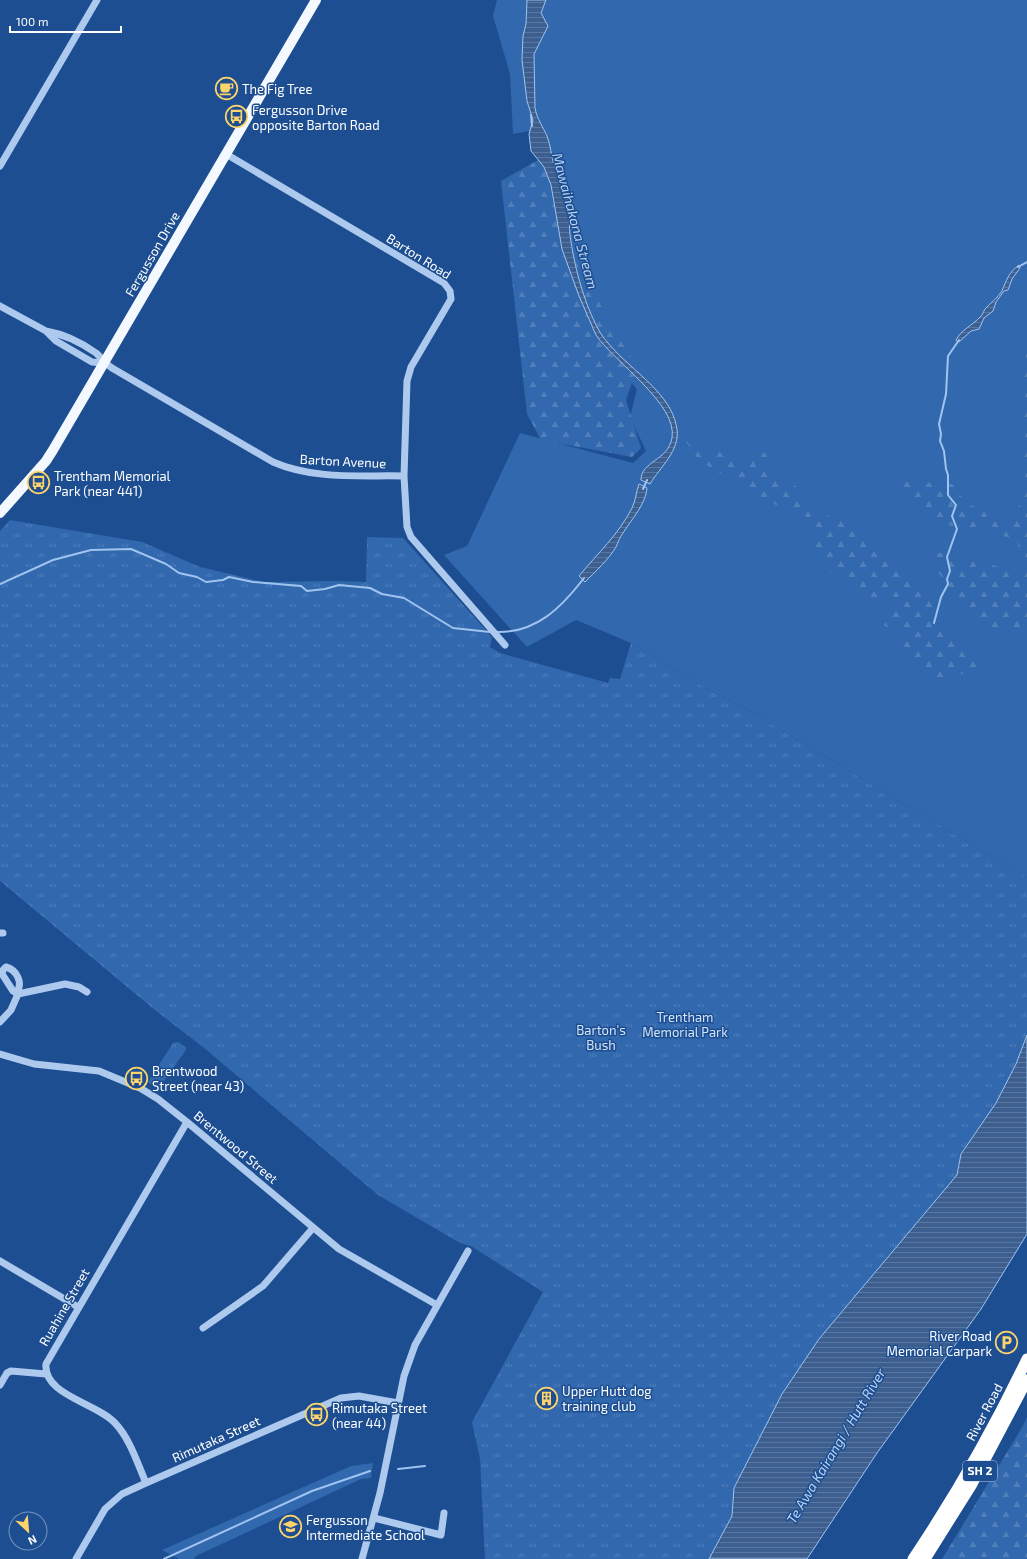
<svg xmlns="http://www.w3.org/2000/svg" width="1027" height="1559" font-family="'Exo 2',sans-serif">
	<defs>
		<pattern id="forest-firs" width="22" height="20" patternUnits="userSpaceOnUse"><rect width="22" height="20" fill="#3168ae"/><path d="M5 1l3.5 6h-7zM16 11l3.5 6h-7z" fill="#507fba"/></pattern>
		<pattern id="park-tufts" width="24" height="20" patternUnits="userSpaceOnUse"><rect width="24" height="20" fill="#3168ae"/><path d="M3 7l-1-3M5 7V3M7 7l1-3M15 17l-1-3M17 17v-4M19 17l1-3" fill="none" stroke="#507fba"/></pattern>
		<pattern id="water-rules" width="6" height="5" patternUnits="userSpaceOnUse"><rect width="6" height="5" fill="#3c5f8f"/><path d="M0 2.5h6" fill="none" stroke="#5977a0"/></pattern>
	</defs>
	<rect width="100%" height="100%" fill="#1d4e91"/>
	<path fill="#3168ae" d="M497 0H1027V878L745 708 704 687 631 643 576 620 527 647 444 555 467 546 520 433 633 463 646 451 630 417 637 389 593 341 541 158 529 131 513 134 510 74 493 16Z
		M373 1463 371 1478 361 1479 196 1556 194 1559H179L162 1550 351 1466Z"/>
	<path fill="url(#forest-firs)" d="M545 156 553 202 574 259 637 368 626 400 641 448 632 457 541 440 527 414 501 181Z
		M1027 353V617L1018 631 982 626 932 565 936 552 974 559 1024 575 1017 540 983 530 946 525 900 494 898 481 952 484 967 504 1014 520 1023 493 1024 360Z
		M685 440 717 450 736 465 746 467 753 449 768 454 774 477 796 486 804 505 830 517 859 525 874 542 901 565 936 601 934 616 977 654 979 668 953 677 938 686 923 670 913 667 898 654 906 635 903 630 891 631 884 625 891 611 887 602 860 595 844 581 823 568 809 530 793 514 747 490 697 459Z
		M1027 1417V1559H942L1023 1426Z"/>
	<path fill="url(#park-tufts)" d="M10 520 142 542 200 567 263 582 335 581 366 582 367 537 403 538 492 637 490 647 500 653 608 683 610 678 620 679 631 643 704 687 745 708 1027 878V1035L1016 1064 996 1103 961 1153 957 1175 819 1339 782 1394 734 1488 732 1516 709 1559H485L480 1459 472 1422 543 1292 471 1246 460 1243 378 1195 203 1047 156 1011 0 881V531Z
		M178 1042 186 1047V1050L158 1089 148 1082 173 1043Z"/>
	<path fill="url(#water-rules)" stroke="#a0c4ef" d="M527 0H546L541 13 548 26 534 54 535 108C537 119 543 127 547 136 551 146 551 156 554 165 557 174 563 181 565 190 569 205 569 220 570 235 574 265 583 299 596 325 614 363 671 386 677 429 680 451 660 467 650 484L641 480C641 461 668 461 672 438 678 404 614 362 596 335L579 296 562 249 551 185 544 167 531 151 529 134 533 120 527 101 522 60 523 36 526 24Z
		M1019 265 1020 268 1012 279 1008 290 1004 291 996 302 993 311 984 318 979 329 971 331 959 342 956 340C961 330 973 325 980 317 983 315 983 312 985 309 990 303 998 298 1002 291 1006 281 1009 272 1019 265Z
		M639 484 647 488C646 504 631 520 623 533 620 537 618 542 616 547 608 560 596 571 585 582L579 576C597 554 619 534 632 508 636 500 636 492 639 484Z
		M1027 1035V1234L981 1309 877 1453 807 1559H709L732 1516 734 1488 782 1394 819 1339 957 1175 961 1154 996 1103 1016 1064Z"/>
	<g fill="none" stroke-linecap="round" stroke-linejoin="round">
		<path stroke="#a0c4ef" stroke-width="2" d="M531 115 532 126
			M1018 267 1027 262
			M643 489 647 480
			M0 584 53 560 91 550 131 549 166 564 179 573 197 577 206 582 223 580 229 577 253 582 301 586 307 591 325 589 339 585 370 588 382 594 404 598 453 628 490 632
			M934 623 941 597 948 584 947 579 950 571 947 557 957 529 952 516 956 505 948 495V475L946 469 944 451 940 441 941 434 939 424 946 394 948 356 959 340
			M497 632C536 633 561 608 584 578
			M398 1469 425 1466
			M164 1559 312 1491 370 1471"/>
		<path stroke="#adcaee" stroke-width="7" d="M226 154 444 283 450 291 451 299 411 367 407 381 404 476
			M0 166 97 0
			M0 306 46 331 56 341 92 362 104 363
			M46 331C63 334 82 343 96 353 102 358 104 363 112 368L273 462C314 480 361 475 404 476L407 527 411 537 505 645
			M0 933H3
			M18 994 65 984 79 987 87 992
			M0 1022 11 1010 18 994 13 991 2 974 3 970 6 967C17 970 23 983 17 992
			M0 1054 34 1064 99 1071 140 1088 158 1099 187 1122 339 1249 437 1305
			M0 1261 78 1307
			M203 1328 263 1286 313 1228
			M0 1385 7 1373 11 1371 46 1374
			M146 1483C137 1462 130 1439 115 1423 97 1403 43 1395 46 1364L187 1122
			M374 1518 441 1535 444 1513
			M76 1559 105 1509 122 1494 146 1483 341 1398 359 1396 398 1403
			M362 1559 380 1493 404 1376 415 1345 468 1251"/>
		<path stroke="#f4f8ff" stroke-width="10" d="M0 513 46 461 53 450 316 0"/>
		<path stroke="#fff" stroke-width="11" d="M913 1559C956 1495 994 1428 1027 1359
			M925 1559 972 1484 1027 1380"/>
	</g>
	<defs>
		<symbol id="cafe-ring" viewBox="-11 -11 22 22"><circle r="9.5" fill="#1d4e91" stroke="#fdd46c" stroke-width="1.5"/><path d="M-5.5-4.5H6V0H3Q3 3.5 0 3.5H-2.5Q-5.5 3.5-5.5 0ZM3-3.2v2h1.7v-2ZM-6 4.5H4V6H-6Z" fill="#fdd46c"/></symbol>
		<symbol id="bus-ring" viewBox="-11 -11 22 22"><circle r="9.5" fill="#1d4e91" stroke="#fdd46c" stroke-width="1.5"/><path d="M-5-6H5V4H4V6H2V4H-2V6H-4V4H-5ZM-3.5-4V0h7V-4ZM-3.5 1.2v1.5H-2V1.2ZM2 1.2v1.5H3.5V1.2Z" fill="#fdd46c"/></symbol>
		<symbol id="parking-ring" viewBox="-11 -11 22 22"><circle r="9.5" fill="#1d4e91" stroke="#fdd46c" stroke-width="1.5"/><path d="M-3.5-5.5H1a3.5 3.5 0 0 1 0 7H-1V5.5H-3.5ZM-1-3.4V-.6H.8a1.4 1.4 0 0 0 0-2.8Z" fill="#fdd46c"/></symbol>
		<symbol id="building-ring" viewBox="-11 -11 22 22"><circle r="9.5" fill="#1d4e91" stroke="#fdd46c" stroke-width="1.5"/><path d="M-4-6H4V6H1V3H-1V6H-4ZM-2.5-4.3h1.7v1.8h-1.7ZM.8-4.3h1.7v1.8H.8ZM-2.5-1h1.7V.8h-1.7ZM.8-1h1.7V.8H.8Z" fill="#fdd46c"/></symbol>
		<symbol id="school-ring" viewBox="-11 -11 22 22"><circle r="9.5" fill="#1d4e91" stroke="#fdd46c" stroke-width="1.5"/><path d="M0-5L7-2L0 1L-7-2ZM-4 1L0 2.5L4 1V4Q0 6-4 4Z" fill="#fdd46c"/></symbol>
	</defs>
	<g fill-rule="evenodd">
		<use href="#cafe-ring" x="214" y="76" width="25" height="25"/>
		<use href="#bus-ring" x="224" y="104" width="25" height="25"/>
		<use href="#bus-ring" x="26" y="470" width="25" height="25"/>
		<use href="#bus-ring" x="124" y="1066" width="25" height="25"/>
		<use href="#parking-ring" x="994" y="1330" width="25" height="25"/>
		<use href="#building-ring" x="534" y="1386" width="25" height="25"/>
		<use href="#bus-ring" x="304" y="1402" width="25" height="25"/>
		<use href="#school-ring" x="278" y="1514" width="25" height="25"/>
	</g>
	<g text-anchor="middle" stroke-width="3" stroke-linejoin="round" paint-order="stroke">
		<rect fill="#1d4e91" stroke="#bbcade" stroke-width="1" x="963" y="1461" width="34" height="20" rx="3"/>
		<g font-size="12" font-weight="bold" fill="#fff">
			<text x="980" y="1475">SH 2</text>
		</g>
		<g font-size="13" fill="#fff" stroke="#1d4e91" text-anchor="start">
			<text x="242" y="94">The Fig Tree</text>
			<text x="252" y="115">Fergusson Drive<tspan x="252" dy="15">opposite Barton Road</tspan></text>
			<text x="54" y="481">Trentham Memorial<tspan x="54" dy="15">Park (near 441)</tspan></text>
			<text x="152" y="1076">Brentwood<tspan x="152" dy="15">Street (near 43)</tspan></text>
			<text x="992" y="1341" text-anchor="end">River Road<tspan x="992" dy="15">Memorial Carpark</tspan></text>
			<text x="562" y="1396">Upper Hutt dog<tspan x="562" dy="15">training club</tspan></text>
			<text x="332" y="1413">Rimutaka Street<tspan x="332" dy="15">(near 44)</tspan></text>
			<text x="306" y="1525">Fergusson<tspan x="306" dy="15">Intermediate School</tspan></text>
		</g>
		<g font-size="13" fill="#fff" stroke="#1d4e91">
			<text transform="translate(152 254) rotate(-60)" y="5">Fergusson Drive</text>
			<text transform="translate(419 256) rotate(32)" y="5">Barton Road</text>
			<text transform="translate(343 461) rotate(3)" y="5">Barton Avenue</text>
			<text transform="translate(236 1147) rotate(40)" y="5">Brentwood Street</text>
			<text transform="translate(64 1307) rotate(-60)" y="5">Ruahine Street</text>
			<text transform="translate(984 1412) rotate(-62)" y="5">River Road</text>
			<text transform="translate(216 1439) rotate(-24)" y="5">Rimutaka Street</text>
		</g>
		<g font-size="13" fill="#d3e4fa" stroke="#1d4e91">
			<text x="685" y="1022">Trentham<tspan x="685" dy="15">Memorial Park</tspan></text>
			<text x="601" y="1035">Barton's<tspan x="601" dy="15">Bush</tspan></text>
		</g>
		<g font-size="14" font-style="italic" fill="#b9d4f5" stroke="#1d4e91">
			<text transform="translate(575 221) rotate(75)" y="5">Mawaihakona Stream</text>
			<text transform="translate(836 1446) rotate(-59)" y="5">Te Awa Kairangi / Hutt River</text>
		</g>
	</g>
	<g transform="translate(28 1531) rotate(154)"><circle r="19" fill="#1d4e91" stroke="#7795bd"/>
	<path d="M0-3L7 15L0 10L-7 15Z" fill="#fdd46c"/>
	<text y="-6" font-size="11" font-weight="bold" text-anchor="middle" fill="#ffffff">N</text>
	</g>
	<path d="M10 26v6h111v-6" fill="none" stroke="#ffffff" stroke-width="2"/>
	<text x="16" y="26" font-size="12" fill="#ffffff" stroke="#1d4e91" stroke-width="3" paint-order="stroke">100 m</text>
</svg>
